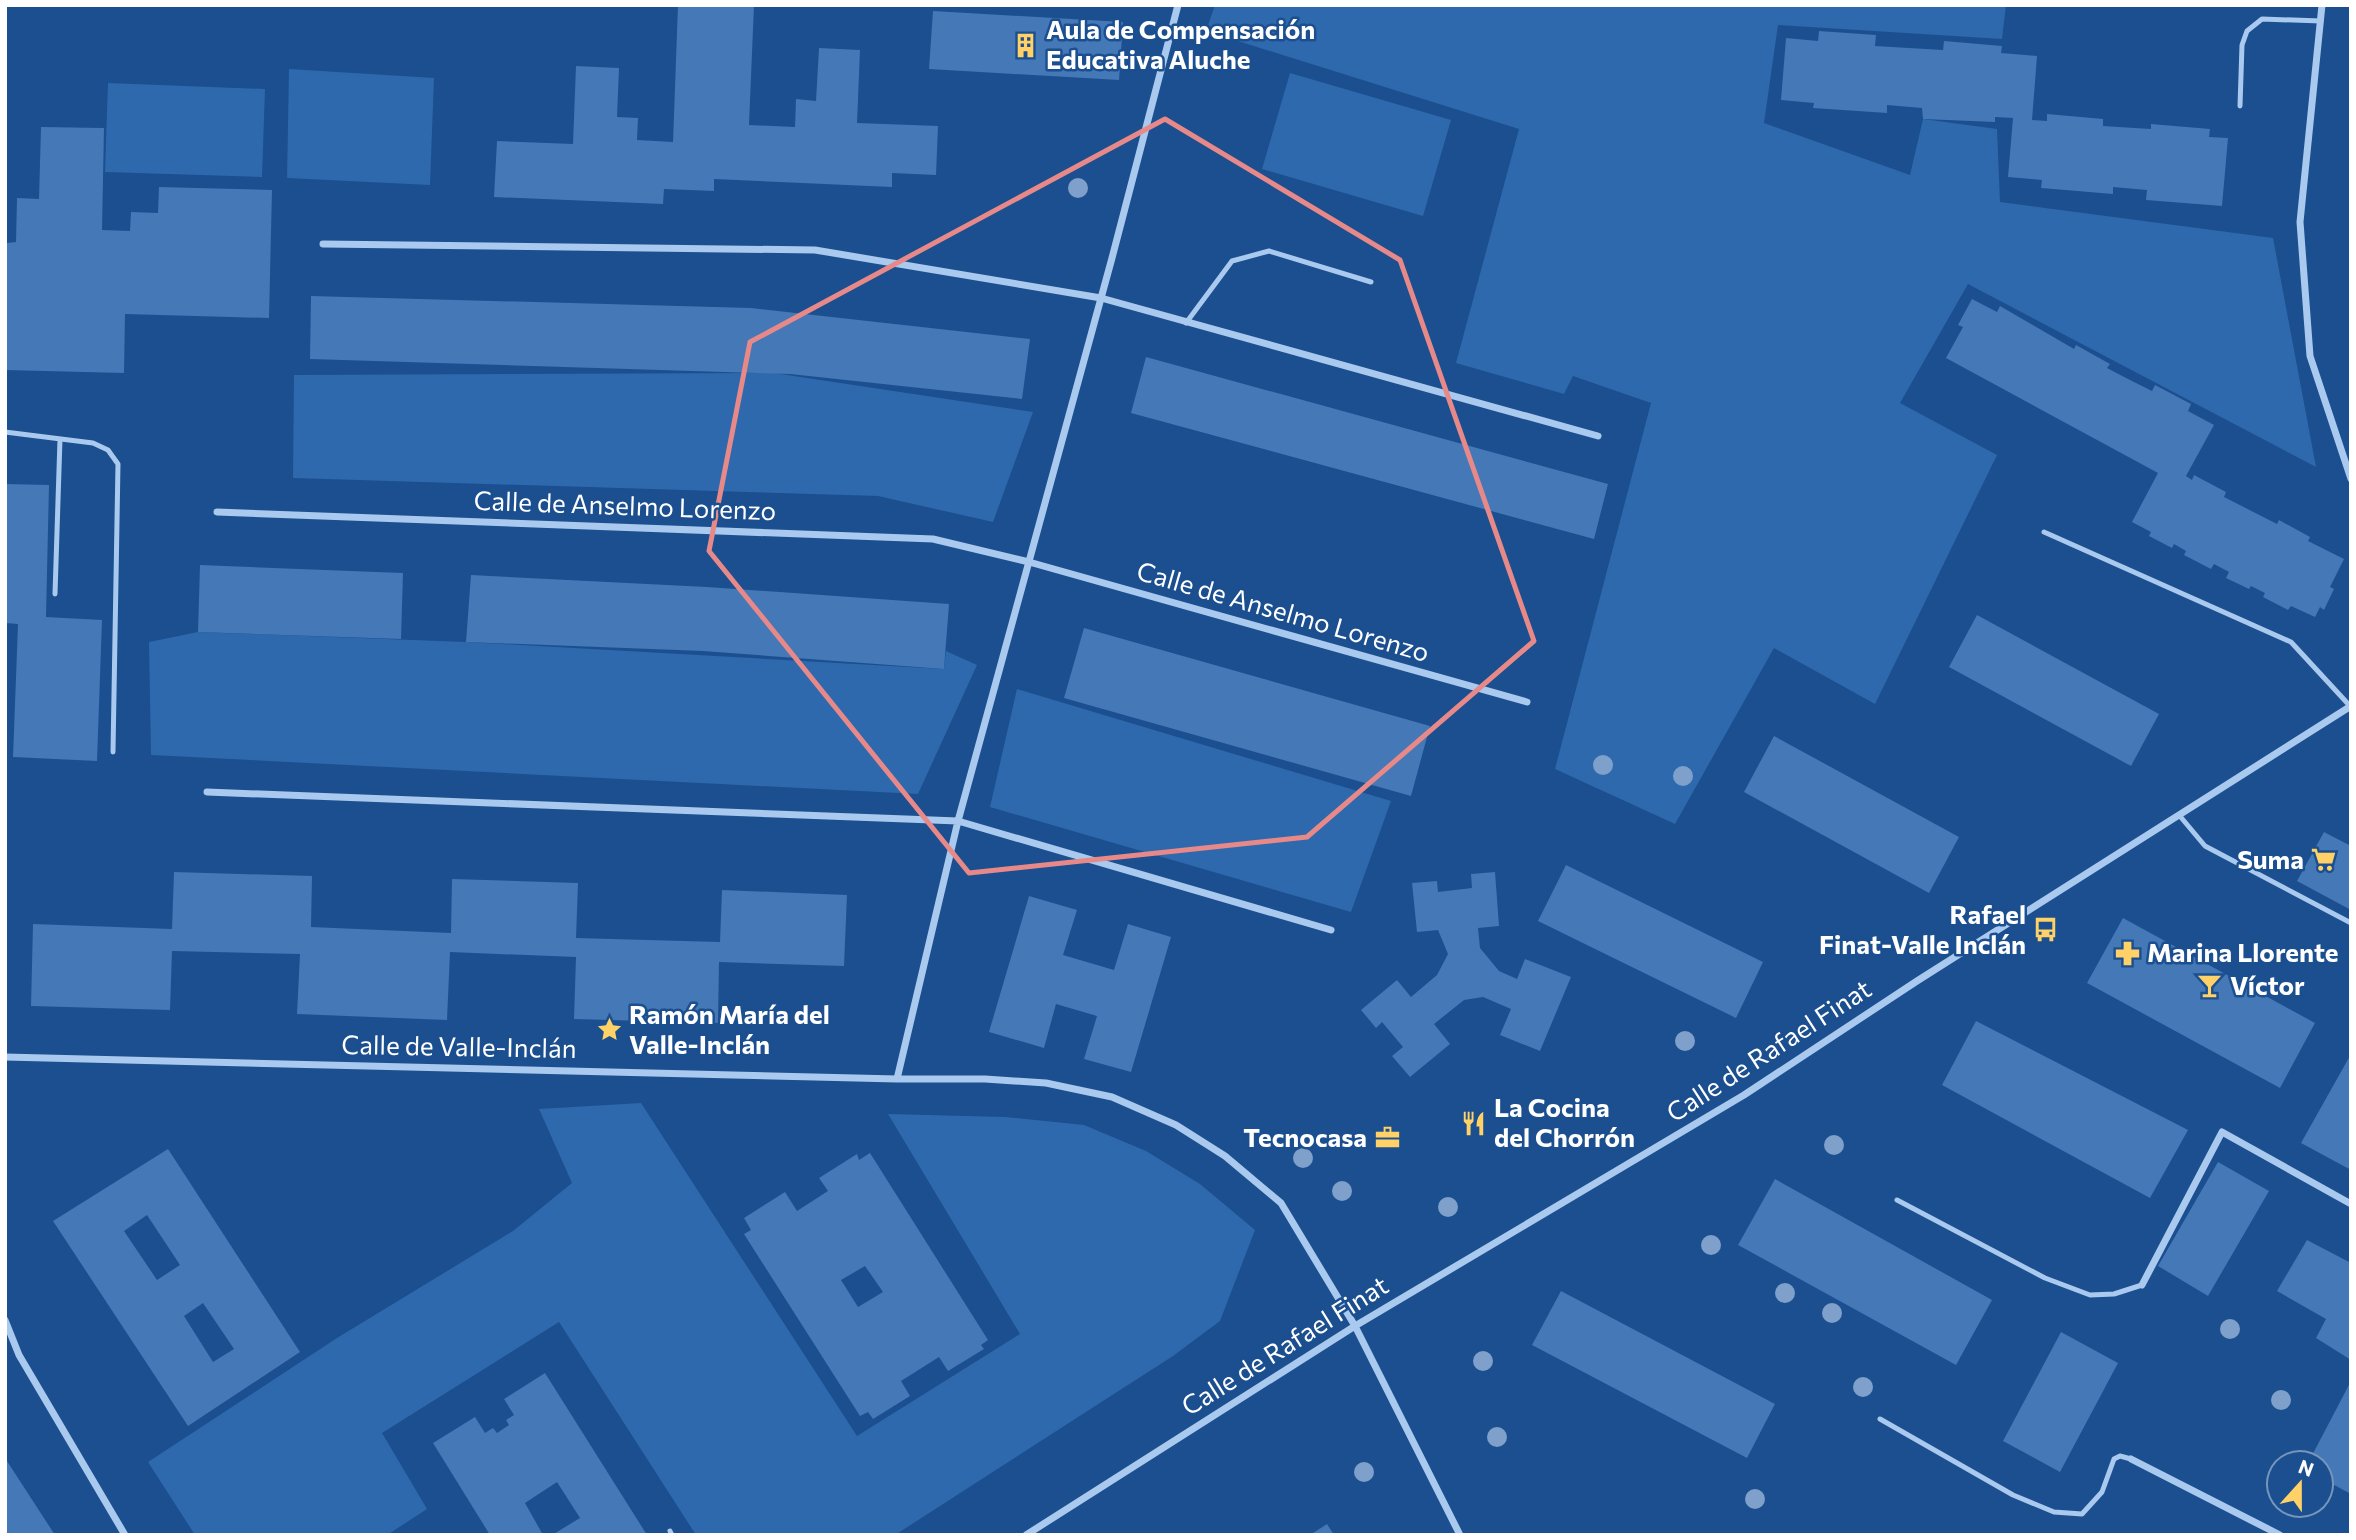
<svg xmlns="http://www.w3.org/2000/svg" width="2356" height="1540" font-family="Commissioner,sans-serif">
	<rect width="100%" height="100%" fill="#1b4f8f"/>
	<path fill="#2e69ad" d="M1215 5H2006L2002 39 1778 25 1764 123 1910 175 1923 119 1997 129 2000 202 2273 238 2316 467 1968 284 1900 403 1997 455 1875 704 1774 648 1675 824 1555 769 1651 403 1573 376 1564 394 1456 363 1519 129 1206 31Z
		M289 69 434 78 430 185 287 178Z
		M1290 73 1451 120 1423 216 1262 169Z
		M108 83 265 89 262 177 105 172Z
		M774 373 1033 412 993 522 878 496 293 478 294 375Z
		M198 632 466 642 944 669 946 651 977 665 918 794 151 755 149 642Z
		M1017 689 1391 801 1351 912 990 807Z
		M641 1103 857 1436 1020 1334 888 1114 1005 1117 1084 1125 1146 1151 1200 1184 1255 1230 1220 1321 1173 1356 895 1535H696L559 1322 382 1433 427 1509 387 1535H195L148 1462 337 1338 513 1231 572 1183 539 1109Z"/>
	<path fill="#4478b7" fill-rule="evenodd" d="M678 5H754L749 125 795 127 796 99 816 101 819 48 860 50 857 123 938 126 936 175 892 173V187L714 179V191L664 189 663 204 494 197 497 141 573 144 576 66 619 68 617 117 638 118 637 140 673 142Z
		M933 11 1123 22 1119 80 929 69Z
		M1819 31 1876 35 1875 46 1943 50 1944 41 2002 46 2001 53 2037 56 2032 120 2047 121V114L2103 119V126L2151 129V124L2210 129 2209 137 2228 138 2222 206 2146 200 2147 190 2113 187V194L2041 188 2042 180 2008 177 2013 118 1995 117V122L1923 119 1922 108 1887 105V113L1813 108 1814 103 1781 100 1786 38 1818 41Z
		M41 127 104 128 102 230 130 231 131 212 158 213 159 187 272 190 269 318 125 314 124 373 5 370 7 243 16 242 17 198 39 199Z
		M311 296 751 308 1030 339 1022 399 790 374 310 359Z
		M1972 299 1997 312 2000 306 2074 349 2076 345 2110 364 2107 368 2128 379 2152 391 2155 385 2191 404 2188 411 2214 425 2186 476 2192 480 2194 475 2226 492 2224 497 2277 524 2279 520 2310 537 2308 541 2344 559 2330 587 2334 589 2324 610 2320 607 2315 617 2291 606 2288 610 2263 597 2265 593 2251 586 2249 589 2226 578 2229 572 2214 564 2211 569 2184 555 2186 551 2174 544 2172 548 2149 536 2151 532 2132 522 2158 473 1946 358 1963 327 1958 325Z
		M1146 357 1608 484 1594 539 1131 413Z
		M5 484 49 485 46 617 102 620 97 761 13 757 18 624 5 623Z
		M200 565 403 573 401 639 198 632Z
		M471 575 707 587 949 604 944 669 703 651 466 642Z
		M1977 615 2159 714 2131 766 1949 667Z
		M1084 628 1430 726 1411 796 1064 698Z
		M1774 736 1959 837 1929 893 1744 792Z
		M2324 832 2351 846V910L2297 881Z
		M1566 865 1763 962 1736 1018 1538 921Z
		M174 872 312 876 311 927 451 933 452 879 578 883 576 938 720 942 722 890 847 895 844 966 719 962 718 1023 574 1019 576 957 450 952 447 1020 297 1014 300 954 172 951 170 1010 31 1006 33 924 172 929Z
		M1495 872 1499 926 1478 928 1480 948 1499 971 1517 979 1525 959 1571 977 1540 1051 1500 1035 1511 1009 1483 997 1464 1000 1434 1024 1450 1044 1410 1077 1392 1056 1403 1047 1382 1022 1376 1028 1361 1010 1397 980 1411 997 1437 975 1448 954 1438 930 1417 932 1412 883 1437 881 1438 892 1472 888 1471 874Z
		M1029 896 1077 910 1063 955 1114 970 1128 924 1171 937 1131 1072 1084 1059 1097 1016 1056 1004 1044 1048 989 1032Z
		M2123 918 2315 1023 2280 1088 2087 983Z
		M1976 1021 2188 1130 2150 1198 1942 1085Z
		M2351 1054V1170L2301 1143Z
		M168 1149 300 1352 188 1426 53 1221ZM147 1215 180 1265 157 1280 124 1231ZM203 1303 234 1349 213 1362 184 1316Z
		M870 1153 988 1340 981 1345 984 1349 948 1371 939 1357 901 1381 910 1396 873 1419 868 1412 860 1416 744 1234 751 1230 744 1218 785 1192 797 1211 828 1191 819 1178 857 1154 859 1160ZM865 1266 883 1292 858 1307 841 1280Z
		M2218 1162 2269 1191 2208 1296 2158 1266Z
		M1775 1179 1992 1300 1956 1365 1738 1245Z
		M2307 1240 2351 1263V1360L2316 1338 2326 1319 2277 1291Z
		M1561 1291 1775 1404 1747 1458 1532 1345Z
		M2061 1332 2118 1363 2060 1472 2003 1441Z
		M545 1373 647 1535H552L580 1518 557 1482 525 1503 543 1535H490L433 1443 475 1417 485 1433 493 1428 497 1433 509 1425 506 1420 514 1415 504 1399Z
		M2351 1381V1494L2321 1478V1463H2308Z
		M5 1458 55 1535H5Z
		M1327 1524 1334 1535H1310Z"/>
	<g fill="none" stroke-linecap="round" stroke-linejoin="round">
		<path stroke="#a9c9ee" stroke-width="5" d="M2240 106 2242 45 2247 31 2262 19 2321 21
			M1186 323 1232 261 1269 251 1371 282
			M5 432 93 443 108 450 118 464 113 752
			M2044 532 2291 642 2350 706
			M55 594 60 439
			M2179 815 2205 846 2351 923
			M1897 1200 2045 1278 2090 1295 2114 1294 2142 1285
			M1880 1419 2013 1495 2054 1512 2082 1514 2102 1492 2114 1459 2120 1456 2131 1459
			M670 1531 672 1535"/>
		<path stroke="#a9c9ee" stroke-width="7" d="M2322 5 2300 222 2310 356 2351 479
			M323 244 815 250 1101 298 1598 436
			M217 512 933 539 1029 562 1527 702
			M207 792 958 821 1331 930
			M5 1057 897 1079H985L1046 1083 1112 1097 1176 1125 1225 1156 1281 1203 1355 1326 1460 1535
			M897 1079 958 821 1112 258 1178 5
			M2142 1285 2222 1132 2351 1204
			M5 1320 19 1355 125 1535
			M2131 1459 2280 1535
			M1026 1535 1355 1326 1744 1095 1917 981 2351 706"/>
	</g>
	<g fill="#7ea0ca">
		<circle cx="1078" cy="188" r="10"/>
		<circle cx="1603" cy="765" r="10"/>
		<circle cx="1683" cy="776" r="10"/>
		<circle cx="1685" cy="1041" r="10"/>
		<circle cx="1834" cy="1145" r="10"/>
		<circle cx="1303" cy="1158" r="10"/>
		<circle cx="1342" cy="1191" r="10"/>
		<circle cx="1448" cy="1207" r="10"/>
		<circle cx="1711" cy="1245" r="10"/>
		<circle cx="1785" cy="1293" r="10"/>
		<circle cx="1832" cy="1313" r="10"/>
		<circle cx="2230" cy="1329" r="10"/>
		<circle cx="1483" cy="1361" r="10"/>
		<circle cx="1863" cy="1387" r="10"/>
		<circle cx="2281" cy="1400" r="10"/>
		<circle cx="1497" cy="1437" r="10"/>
		<circle cx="1364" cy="1472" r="10"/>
		<circle cx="1755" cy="1499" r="10"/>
	</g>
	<path fill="none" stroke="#e88989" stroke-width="5" stroke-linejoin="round" d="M1165 119 1400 260 1534 641 1307 837 969 873 709 551 750 342Z"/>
	<defs>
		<symbol id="building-bare" viewBox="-9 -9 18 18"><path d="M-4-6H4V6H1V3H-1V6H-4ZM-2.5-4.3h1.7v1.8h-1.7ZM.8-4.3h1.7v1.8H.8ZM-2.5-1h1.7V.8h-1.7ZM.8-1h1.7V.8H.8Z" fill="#ffd166" stroke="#1b4f8f" stroke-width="2.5" paint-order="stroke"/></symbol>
		<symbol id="supermarket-bare" viewBox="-9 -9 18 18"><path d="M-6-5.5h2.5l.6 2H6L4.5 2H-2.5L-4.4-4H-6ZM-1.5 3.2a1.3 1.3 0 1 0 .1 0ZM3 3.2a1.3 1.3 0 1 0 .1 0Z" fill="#ffd166" stroke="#1b4f8f" stroke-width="2.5" paint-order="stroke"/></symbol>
		<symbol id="bus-bare" viewBox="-9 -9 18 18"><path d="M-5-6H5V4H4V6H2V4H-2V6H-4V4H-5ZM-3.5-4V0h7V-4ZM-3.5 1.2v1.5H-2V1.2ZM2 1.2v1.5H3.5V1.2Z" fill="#ffd166" stroke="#1b4f8f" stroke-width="2.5" paint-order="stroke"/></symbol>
		<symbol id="pharmacy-bare" viewBox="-9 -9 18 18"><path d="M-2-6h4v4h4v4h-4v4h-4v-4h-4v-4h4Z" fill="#ffd166" stroke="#1b4f8f" stroke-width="2.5" paint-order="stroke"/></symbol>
		<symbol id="bar-bare" viewBox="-9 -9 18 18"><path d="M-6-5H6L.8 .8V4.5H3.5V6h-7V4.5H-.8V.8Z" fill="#ffd166" stroke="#1b4f8f" stroke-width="2.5" paint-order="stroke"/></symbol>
		<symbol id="sight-bare" viewBox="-9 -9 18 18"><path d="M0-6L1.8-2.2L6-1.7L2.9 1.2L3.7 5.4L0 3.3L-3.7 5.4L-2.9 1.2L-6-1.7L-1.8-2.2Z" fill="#ffd166" stroke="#1b4f8f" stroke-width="2.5" paint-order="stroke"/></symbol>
		<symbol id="restaurant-bare" viewBox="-9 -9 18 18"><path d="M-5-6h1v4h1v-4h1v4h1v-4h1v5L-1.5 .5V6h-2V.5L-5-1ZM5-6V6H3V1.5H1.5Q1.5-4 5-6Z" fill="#ffd166" stroke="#1b4f8f" stroke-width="2.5" paint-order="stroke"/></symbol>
		<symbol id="office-bare" viewBox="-9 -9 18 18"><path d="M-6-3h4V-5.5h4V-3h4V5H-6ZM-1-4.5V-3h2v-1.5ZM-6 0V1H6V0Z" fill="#ffd166" stroke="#1b4f8f" stroke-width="2.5" paint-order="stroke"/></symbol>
	</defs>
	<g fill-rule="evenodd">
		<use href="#building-bare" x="1008" y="28" width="35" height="35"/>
		<use href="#supermarket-bare" x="2306" y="842" width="35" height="35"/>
		<use href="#bus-bare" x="2028" y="912" width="35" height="35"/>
		<use href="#pharmacy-bare" x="2110" y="936" width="35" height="35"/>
		<use href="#bar-bare" x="2192" y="968" width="35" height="35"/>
		<use href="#sight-bare" x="592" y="1012" width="35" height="35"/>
		<use href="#restaurant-bare" x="1456" y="1106" width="35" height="35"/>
		<use href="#office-bare" x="1370" y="1120" width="35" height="35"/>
	</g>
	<g text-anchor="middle" stroke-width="5" stroke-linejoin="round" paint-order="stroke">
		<g font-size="26" font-weight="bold" fill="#fff" stroke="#1b4f8f" text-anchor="start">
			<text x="1046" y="39">Aula de Compensación<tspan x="1046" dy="30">Educativa Aluche</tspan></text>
			<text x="2304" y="869" text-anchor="end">Suma</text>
			<text x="2026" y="924" text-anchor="end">Rafael<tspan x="2026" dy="30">Finat-Valle Inclán</tspan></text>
			<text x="2147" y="962">Marina Llorente</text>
			<text x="2230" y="995">Víctor</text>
			<text x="629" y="1024">Ramón María del<tspan x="629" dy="30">Valle-Inclán</tspan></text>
			<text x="1494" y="1117">La Cocina<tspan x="1494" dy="30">del Chorrón</tspan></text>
			<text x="1367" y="1147" text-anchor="end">Tecnocasa</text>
		</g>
		<g font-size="26" fill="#fff" stroke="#1b4f8f">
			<text transform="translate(625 506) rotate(2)" y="9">Calle de Anselmo Lorenzo</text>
			<text transform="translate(1283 612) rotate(16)" y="9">Calle de Anselmo Lorenzo</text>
			<text transform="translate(459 1047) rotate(1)" y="9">Calle de Valle-Inclán</text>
			<text transform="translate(1769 1051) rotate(-33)" y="9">Calle de Rafael Finat</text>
			<text transform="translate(1285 1346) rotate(-32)" y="9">Calle de Rafael Finat</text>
		</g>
	</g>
	<rect width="2356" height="1540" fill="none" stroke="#ffffff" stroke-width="14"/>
	<g transform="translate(2300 1484) rotate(21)"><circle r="33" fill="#1b4f8f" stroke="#7695bc" stroke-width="2"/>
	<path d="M0-5L12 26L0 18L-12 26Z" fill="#ffd166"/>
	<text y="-10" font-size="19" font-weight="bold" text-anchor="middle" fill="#ffffff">N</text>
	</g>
</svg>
